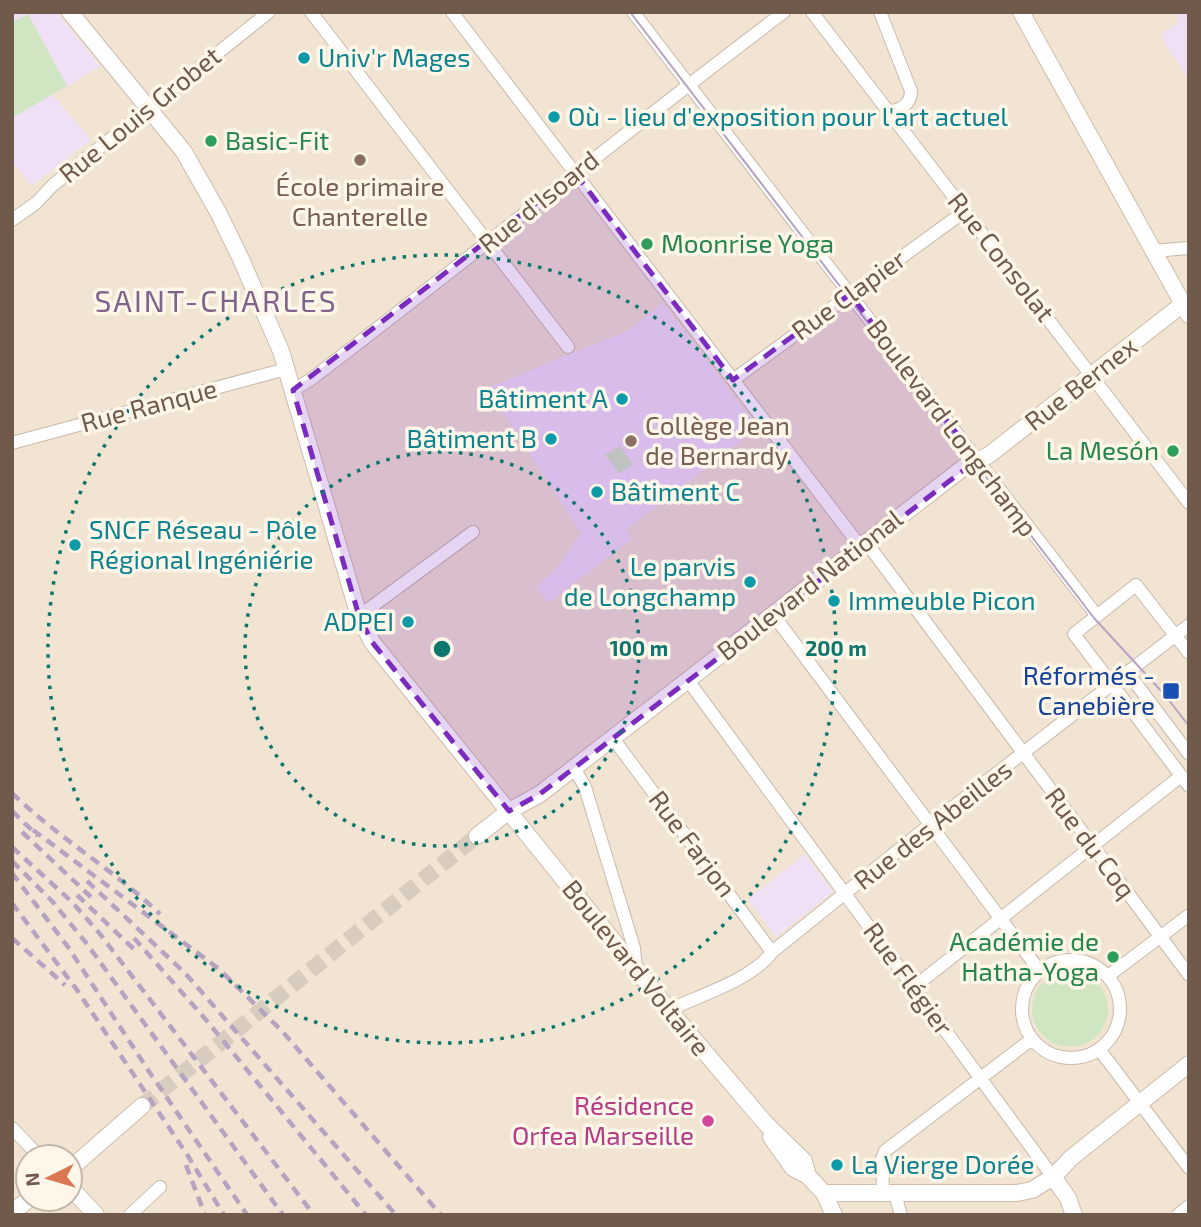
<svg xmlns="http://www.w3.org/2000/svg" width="1201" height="1227" font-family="'Exo 2',sans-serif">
	<rect width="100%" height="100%" fill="#faf2e3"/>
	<path fill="#f1e4d2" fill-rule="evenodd" d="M12 12H1189V1215H12ZM28 1157H70V1199H28Z"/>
	<path fill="#efe0f6" d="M12 12H57L100 66 53 95 91 140 32 186 12 162Z
		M1174 12H1189V80L1165 44 1162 33 1179 23Z
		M663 303 758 428 626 530 632 539 548 603 536 587 559 566 581 533 487 388 627 331Z
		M805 854 833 892 776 937 748 899Z"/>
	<path fill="#d0e6c3" d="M28 14 67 86 12 118V23Z
		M620 446 633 464 619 473 605 455Z
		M1032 1009a38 38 0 1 1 76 0a38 38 0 1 1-76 0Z"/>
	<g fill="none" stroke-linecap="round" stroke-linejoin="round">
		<path stroke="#d7ccbd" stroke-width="16" stroke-dasharray="16 8" stroke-linecap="butt" d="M142 1106 477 836"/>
		<defs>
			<path id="street" d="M311 12 568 347
				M452 12 860 546
				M633 12 1097 616
				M812 12 1189 503
				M880 12 911 91C911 104 902 109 890 112
				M12 220 36 203 53 185 269 12
				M1153 251 1189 248
				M733 380 965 211
				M293 390 310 380C469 259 624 133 784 12
				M12 443 286 369
				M866 542 1189 975
				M772 613 1039 970
				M359 616 473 532
				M1189 653 1136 585 1074 634 1189 786
				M1128 673 1189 754
				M687 679 1053 1177
				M612 737 772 952
				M574 768 585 787 634 948 636 969
				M1022 1009a49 49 0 1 1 98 0a49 49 0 1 1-98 0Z
				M1108 976 1189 915
				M914 987 1181 776
				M669 1010C700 995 752 980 772 952L931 824 1189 625
				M1099 1049 1189 1168
				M12 1128 40 1157
				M883 1193 882 1159 885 1151 1032 1039
				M895 1194 901 1215
				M130 1215 160 1187
				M1178 1215 1189 1206"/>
			<path id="secondary" d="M70 12 184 152 218 212 240 257 281 351 359 616 372 642 669 1010 766 1124 804 1161 808 1176
				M1021 12 1189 315
				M477 836 509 811 540 794 963 468 989 455 1183 304
				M771 1137 793 1168 808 1176 824 1193 834 1215
				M70 1169 142 1106
				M1053 1177 1068 1198 1074 1215
				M70 1187 96 1215
				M824 1193H1017L1032 1190 1053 1177 1071 1158 1189 1064
				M12 1213 29 1199"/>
		</defs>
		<use href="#street" stroke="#c9baab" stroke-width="14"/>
		<use href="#secondary" stroke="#cfbcab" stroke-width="18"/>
		<use href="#street" stroke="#fff" stroke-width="12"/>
		<use href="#secondary" stroke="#fff" stroke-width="16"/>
		<path stroke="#b5a3c2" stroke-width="2" d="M630 12 1094 618 1164 694 1189 726"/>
		<path stroke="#b5a3c2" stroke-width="4.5" stroke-dasharray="10 7" stroke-linecap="butt" d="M12 793C58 838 114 870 160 914
			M12 811 38 836
			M33 830 219 969 282 1031 441 1215
			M22 832 91 897
			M12 847 72 902 100 934 314 1215
			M12 861 52 901 87 944 283 1215
			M12 873 68 947 150 1073 247 1215
			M87 881 185 973 396 1215
			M77 895 138 953
			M12 903 77 990 188 1156 224 1215
			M12 938 65 985
			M134 938 207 1021 366 1215
			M186 1165 205 1215"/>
	</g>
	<path fill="#7b2cbf" fill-opacity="0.2" stroke="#7b2cbf" stroke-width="5" stroke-dasharray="14 9" stroke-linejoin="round" d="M575 173 733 380 850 294 977 460 540 794 509 811 372 642 359 616 293 390Z"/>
	<g fill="none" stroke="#0f766e" stroke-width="3.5" stroke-dasharray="3.5 7">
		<circle cx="442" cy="649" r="197"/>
		<circle cx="442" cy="649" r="394"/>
	</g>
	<g fill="#0f9aa8" stroke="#fdf6e9" stroke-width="2.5">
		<circle cx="304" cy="58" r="7"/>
		<circle cx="554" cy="117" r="7"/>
		<circle cx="622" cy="399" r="7"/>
		<circle cx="551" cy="439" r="7"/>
		<circle cx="597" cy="492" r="7"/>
		<circle cx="75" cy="545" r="7"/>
		<circle cx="750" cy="582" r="7"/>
		<circle cx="834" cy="601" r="7"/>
		<circle cx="408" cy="622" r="7"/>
		<circle cx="837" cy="1165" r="7"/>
	</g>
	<g fill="#2e9e5b" stroke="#fdf6e9" stroke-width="2.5">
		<circle cx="211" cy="141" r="7"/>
		<circle cx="647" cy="244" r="7"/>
		<circle cx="1173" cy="451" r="7"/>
		<circle cx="1113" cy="957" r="7"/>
	</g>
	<g fill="#8d6e63" stroke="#fdf6e9" stroke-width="2.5">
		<circle cx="360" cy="160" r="7"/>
		<circle cx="631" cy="441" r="7"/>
	</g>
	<rect fill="#1a4fb4" stroke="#fdf6e9" stroke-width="2.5" x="1162" y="682" width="18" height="18" rx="3.5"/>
	<circle fill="#d1479c" stroke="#fdf6e9" stroke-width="2.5" cx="708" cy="1121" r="7"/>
	<g text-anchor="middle" stroke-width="7" stroke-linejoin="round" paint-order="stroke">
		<g font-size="26" fill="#0d838f" stroke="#fdf6e9" text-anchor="start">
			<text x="318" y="67">Univ'r Mages</text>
			<text x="568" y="126">Où - lieu d'exposition pour l'art actuel</text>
			<text x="608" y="408" text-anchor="end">Bâtiment A</text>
			<text x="537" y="448" text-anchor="end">Bâtiment B</text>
			<text x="611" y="501">Bâtiment C</text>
			<text x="89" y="539">SNCF Réseau - Pôle<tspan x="89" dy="30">Régional Ingéniérie</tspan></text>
			<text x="736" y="576" text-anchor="end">Le parvis<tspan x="736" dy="30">de Longchamp</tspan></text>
			<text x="848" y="610">Immeuble Picon</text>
			<text x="394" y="631" text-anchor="end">ADPEI</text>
			<text x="851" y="1174">La Vierge Dorée</text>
		</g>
		<g font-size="26" fill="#6f5a4b" stroke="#fdf6e9">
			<text transform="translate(140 115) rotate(-39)" y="9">Rue Louis Grobet</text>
			<text transform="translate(539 202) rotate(-39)" y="9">Rue d'Isoard</text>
			<text transform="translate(1001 257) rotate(52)" y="9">Rue Consolat</text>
			<text transform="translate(849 295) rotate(-36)" y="9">Rue Clapier</text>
			<text transform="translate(1081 384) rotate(-38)" y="9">Rue Bernex</text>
			<text transform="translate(149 406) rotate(-15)" y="9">Rue Ranque</text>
			<text transform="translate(952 428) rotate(53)" y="9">Boulevard Longchamp</text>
			<text transform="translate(810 585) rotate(-38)" y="9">Boulevard National</text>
			<text transform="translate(933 825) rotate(-38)" y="9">Rue des Abeilles</text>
			<text transform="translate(1090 843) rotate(53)" y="9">Rue du Coq</text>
			<text transform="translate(692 844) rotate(53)" y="9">Rue Farjon</text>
			<text transform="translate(636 968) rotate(51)" y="9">Boulevard Voltaire</text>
			<text transform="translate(908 979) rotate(54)" y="9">Rue Flégier</text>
		</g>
		<g font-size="26" fill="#27864d" stroke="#fdf6e9" text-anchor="start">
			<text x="225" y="150">Basic-Fit</text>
			<text x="661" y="253">Moonrise Yoga</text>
			<text x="1159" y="460" text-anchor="end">La Mesón</text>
			<text x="1099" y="951" text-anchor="end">Académie de<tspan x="1099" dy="30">Hatha-Yoga</tspan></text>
		</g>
		<g font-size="26" fill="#785e54" stroke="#fdf6e9">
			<text x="360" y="196">École primaire<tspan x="360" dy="30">Chanterelle</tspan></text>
			<text x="645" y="435" text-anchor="start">Collège Jean<tspan x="645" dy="30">de Bernardy</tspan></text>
		</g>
		<g font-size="26" fill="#164399" stroke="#fdf6e9" text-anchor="end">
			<text x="1155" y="685">Réformés -<tspan x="1155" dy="30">Canebière</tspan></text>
		</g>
		<g font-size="26" fill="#b23c85" stroke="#fdf6e9" text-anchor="end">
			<text x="694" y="1115">Résidence<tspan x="694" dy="30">Orfea Marseille</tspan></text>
		</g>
		<g font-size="30" letter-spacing="2" fill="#80638c" stroke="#fdf6e9">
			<text x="216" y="312">SAINT-CHARLES</text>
		</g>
	</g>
	<circle cx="442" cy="649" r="10" fill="#0f766e" stroke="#fdf6e9" stroke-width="3.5"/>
	<g font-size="21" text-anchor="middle" font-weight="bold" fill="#0f766e" stroke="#fdf6e9" stroke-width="7" stroke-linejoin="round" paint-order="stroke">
		<text x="639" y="656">100 m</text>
		<text x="836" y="656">200 m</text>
	</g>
	<rect width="1201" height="1227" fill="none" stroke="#6f5a4b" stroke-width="28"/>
	<g transform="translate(49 1178) rotate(265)"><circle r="33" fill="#fdf6e9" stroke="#c4b8aa" stroke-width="2"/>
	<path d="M0-5L12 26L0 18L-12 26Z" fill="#da7752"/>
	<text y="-10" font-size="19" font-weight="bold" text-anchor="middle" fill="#6f5a4b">N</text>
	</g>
</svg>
